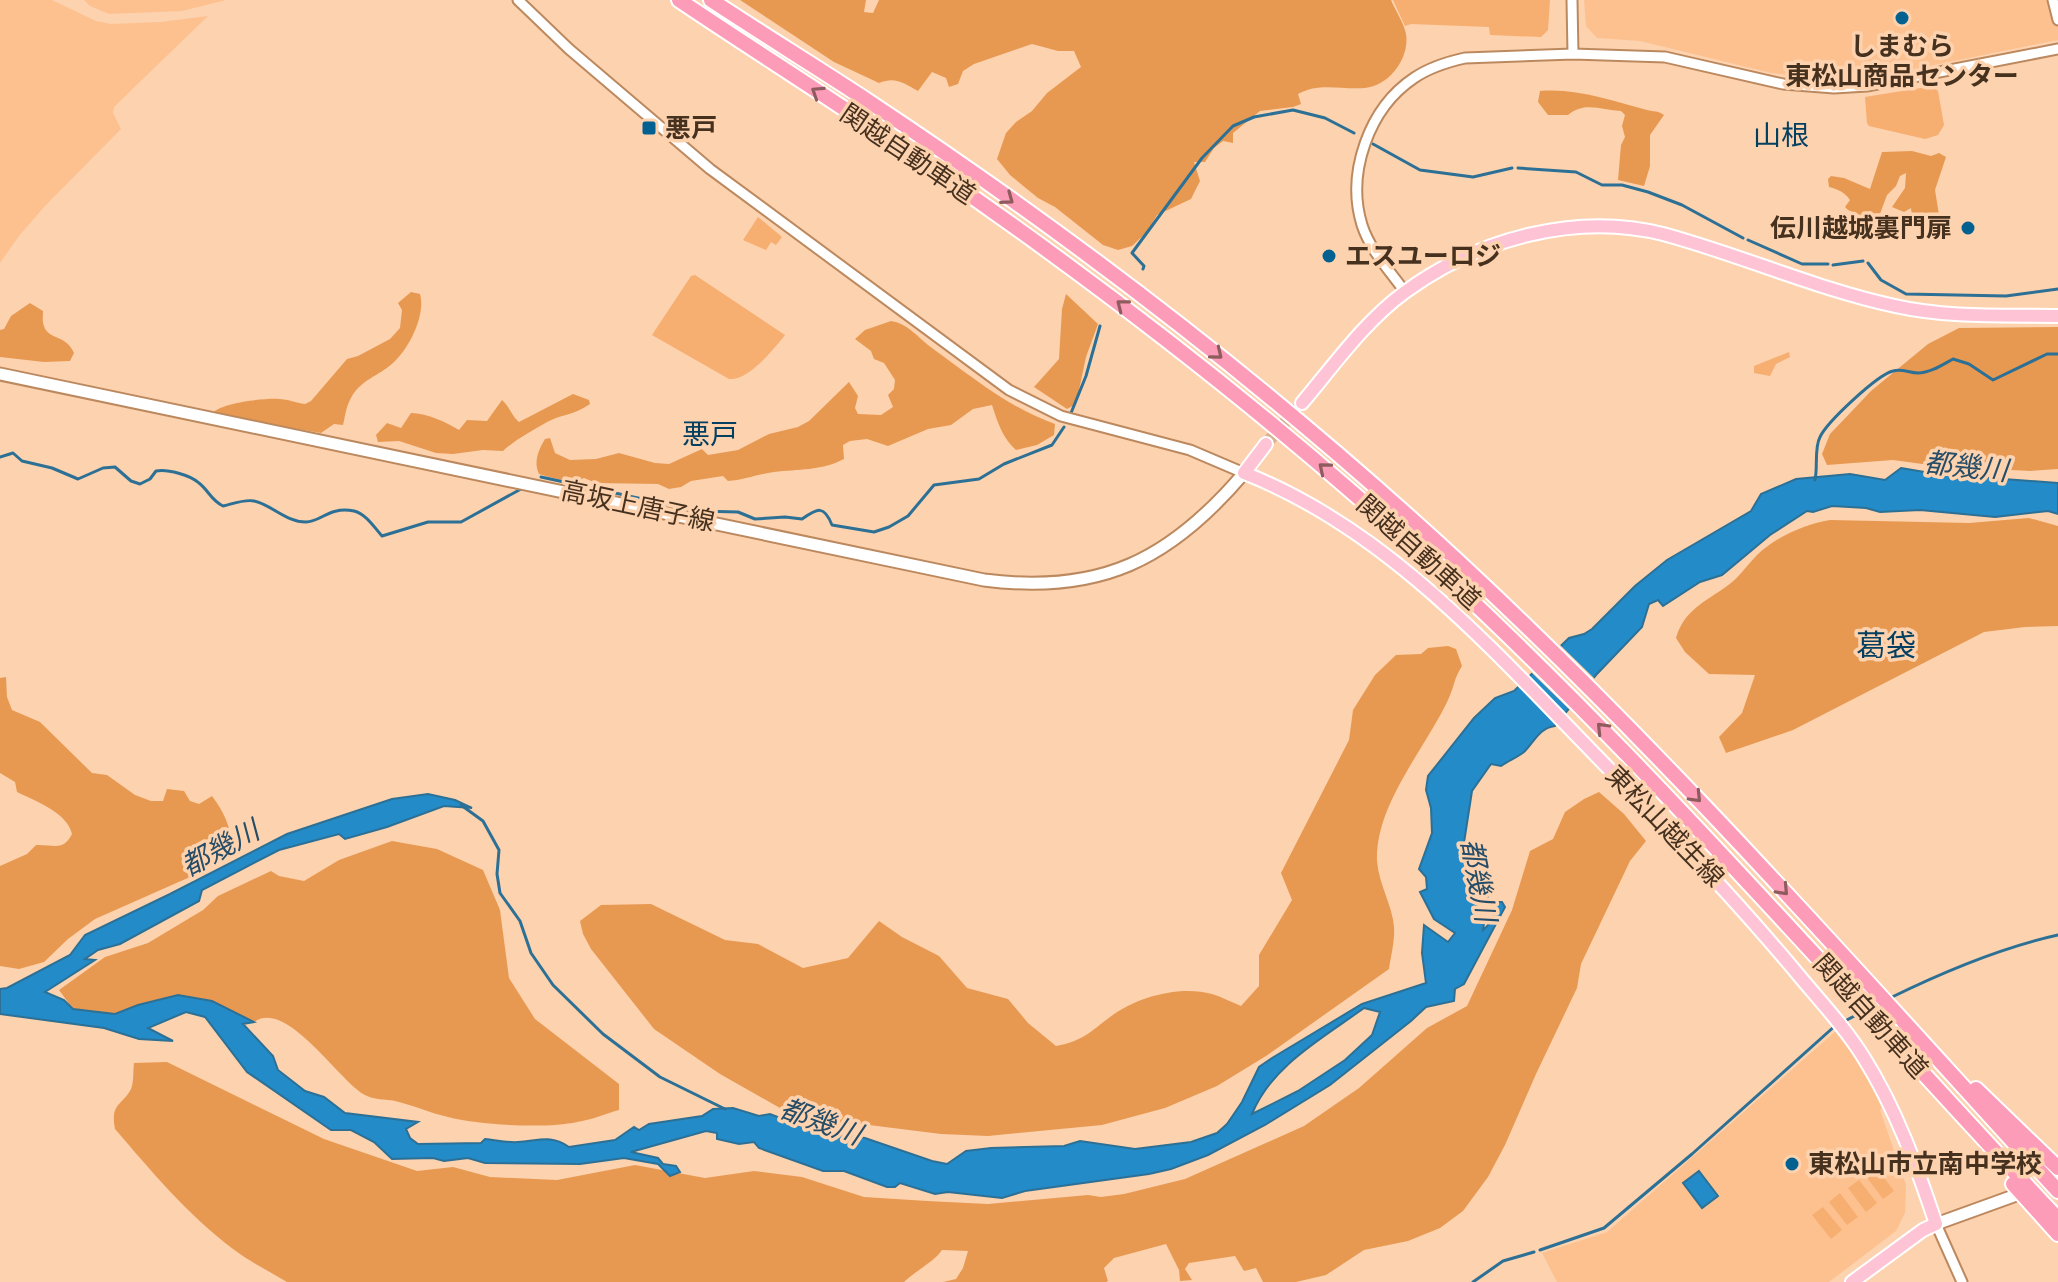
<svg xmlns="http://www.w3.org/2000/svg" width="2058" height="1282" font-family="Montserrat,'Noto Sans JP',sans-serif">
	<rect width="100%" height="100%" fill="#fdd2af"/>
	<path fill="#fdc190" d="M0 0H52L96 21 111 24 160 22 208 16 114 107 113 113 121 129 45 206 19 236 0 263Z
		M84 0H226L182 11 109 14 90 6Z
		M1584 0H2058V40L1885 75 1824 79 1771 73 1640 41 1597 38 1586 26Z
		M1836 1031 1861 1065 1882 1108 1880 1110 1906 1185 1905 1213 1896 1231 1829 1282H1557L1542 1253 1607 1232Z"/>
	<path fill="#f6ae71" d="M1393 0H1550L1548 30 1541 37 1490 35 1489 27 1411 24 1405 26Z
		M1933 86 1938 91 1944 125 1938 135 1925 139 1869 126 1867 123 1865 97Z
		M758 217 782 237 776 245 771 242 766 250 743 240Z
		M695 275 785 335C774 349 748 381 729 379L652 335 691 276Z
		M1789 352 1790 357 1776 364 1770 376 1754 373V366Z
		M1876 1167 1894 1191 1883 1199 1865 1175Z
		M1859 1180 1877 1203 1866 1212 1848 1188Z
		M1840 1193 1858 1217 1847 1225 1829 1202Z
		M1823 1207 1842 1230 1831 1239 1812 1215Z"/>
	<path fill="#e89951" d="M740 0H866L864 12 873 13 879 0H1391C1395 10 1404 23 1406 34 1410 58 1389 86 1365 88 1341 90 1319 82 1298 94L1301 104 1293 107 1260 111 1233 133V143L1223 141 1214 148 1205 162H1194L1200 181 1191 199 1157 215 1147 232 1132 246 1118 250 1103 245 1055 207 1038 198 1010 175 997 159 1006 133 1016 122 1032 111 1047 93 1081 67 1074 51H1058L1032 44 974 64 963 71 958 84 949 87 946 78 932 72 918 91C904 83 895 76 879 83L834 62Z
		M1540 91C1578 88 1612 101 1647 110 1654 112 1657 110 1664 115L1650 135V166L1644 186 1618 180 1621 145 1625 137 1622 126 1625 115 1621 111C1602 110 1584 101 1568 115H1548L1538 102Z
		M1912 151 1931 156 1939 153 1946 157 1935 190 1939 215 1918 220 1912 217 1911 208 1904 212 1892 207 1905 188 1906 173 1900 176 1896 186 1887 195 1877 222 1848 210 1845 207 1850 200C1845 192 1837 189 1829 187L1828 179 1831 176 1844 178 1870 189 1882 152Z
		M411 292 420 294C426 315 409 349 393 363 379 376 359 380 350 400 346 407 345 417 343 425L334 424 321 433 221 416 214 412C224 403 264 398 279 399 288 399 296 403 305 404L311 401 347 359 358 356 390 339 400 328 402 310 398 303Z
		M1066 294 1098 324 1086 357 1076 404 1067 409 1034 387 1059 359 1062 309Z
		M30 303 43 311C43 316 42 321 44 326 48 340 66 334 74 353L70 361 44 362 0 357V330L4 329 11 316Z
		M891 321C909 324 918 338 932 348 971 376 1009 408 1055 424L1054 435 1037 445 1016 450C1003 439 997 421 992 405L973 409 951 425 928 429 888 446 867 439 850 441 843 445 844 459C821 471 798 469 774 472 758 474 744 480 728 481L723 476 691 481 681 487 669 489 658 484 596 483 584 478C573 484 552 478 539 474 533 462 539 449 545 439L550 438 555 453 570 460 596 459 619 453 655 463 669 464 702 449 708 455 738 450 769 434 798 427 809 421 849 382 858 396 855 408 858 414 881 415 893 407 888 395 894 389 895 380 884 363 874 359 871 351 855 339 865 330Z
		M2058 327V469L2030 471 1937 466 1893 460 1827 465 1822 454 1830 434 1871 391 1928 344 1959 328Z
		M573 394 589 400 590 404C575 415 562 414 547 422 532 431 516 439 503 451L483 450 453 454 436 453 399 441 378 442 376 435 387 423 401 428 411 413C426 413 446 422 459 430L467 420 487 421 502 400C510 407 511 415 519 422Z
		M2029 518 2058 526V626L2025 627 1984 632 1793 730 1726 753 1719 737 1742 713 1755 675 1709 674 1685 652 1676 638C1684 610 1705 602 1727 586 1739 578 1747 565 1757 555 1776 537 1805 524 1830 520L1969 523Z
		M1448 646 1456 649 1462 666C1454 678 1454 688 1448 700 1425 749 1375 805 1377 861 1379 885 1393 907 1394 927 1395 940 1391 956 1389 969L1266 1056 1217 1086 1165 1108 1102 1125 988 1136 941 1134 861 1124 836 1125 818 1122 780 1108 720 1074 654 1029 591 949 583 934 580 921 601 905 651 904 725 940 758 944 803 968 848 958 879 921 902 937 939 956 967 988 1008 999 1028 1023 1056 1046C1083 1041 1090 1032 1110 1017 1136 997 1180 985 1212 994 1222 997 1231 1002 1241 1006L1259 986V955L1292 900 1281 873 1349 740 1353 710 1375 675 1396 655 1421 654 1428 648Z
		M6 677 7 697 12 710 40 722 92 773 107 775 135 795 151 801H163L167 789 184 791 190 801 199 804 212 796C225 813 234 833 231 855L190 877 95 919 68 939 44 962 19 969 0 966V866L27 854 36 845C53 844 63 852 72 834 67 812 35 801 17 792L15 782 0 773V678Z
		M1599 792 1624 814 1646 841 1630 861 1581 964 1577 988 1536 1074 1505 1145 1488 1177 1463 1211 1440 1228 1408 1241 1364 1250 1326 1275 1296 1282H1263L1256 1268 1244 1271 1235 1256 1189 1263 1185 1269 1192 1280 1180 1281 1179 1270 1166 1244 1114 1258 1104 1268 1108 1281 1106 1282H943L956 1279 963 1268 968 1251 942 1250C934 1262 915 1271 904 1282H287C269 1271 250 1262 233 1249 188 1215 152 1172 115 1129 110 1103 122 1106 131 1089 134 1082 133 1070 134 1063L167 1062 324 1139 417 1171 453 1167 490 1177 557 1180 635 1165 705 1178 754 1171 802 1177 864 1197 927 1201 988 1204 1088 1195 1101 1197 1124 1194 1185 1179 1304 1126 1359 1088 1427 1028 1467 1006 1512 910 1530 851 1553 839 1565 812 1584 799Z
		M392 841 437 849 483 870 500 910 509 978 535 1019 619 1084V1110C605 1114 591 1120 577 1122 546 1129 479 1125 448 1117 430 1113 413 1105 395 1101 386 1099 373 1100 365 1095 339 1081 286 998 254 1022L212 1001 115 1014 73 1009 59 990 105 957 148 943 203 910 218 896 271 871 279 876 304 881 339 860Z"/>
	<path fill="#228bc8" stroke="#2d7095" stroke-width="2" fill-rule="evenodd" d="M1901 468 1936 474 2058 483V514L2048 511 1995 517 1920 510 1880 512 1866 508 1832 506 1813 512 1807 511 1770 535 1722 575 1700 582 1663 606 1658 600 1649 604 1642 627 1596 675 1555 726C1539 728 1535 741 1524 752 1518 757 1508 761 1501 766L1491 764 1472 791 1463 849 1471 868 1485 886 1488 898 1483 930C1491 924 1496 912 1495 902H1502L1505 907 1464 984 1455 989 1454 1001 1426 1007 1411 1021 1330 1085 1265 1125 1208 1155 1171 1169 1149 1174 1025 1191 1002 1198 948 1192 935 1194 900 1183 895 1187H887L844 1171H823L759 1148 754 1142 739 1144 717 1139V1133L706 1131 631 1152 658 1158 663 1164 676 1166 680 1172 670 1176 658 1164 624 1158 580 1164 485 1163 468 1158 444 1161 433 1158 392 1159 374 1142 351 1130H331L247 1072 205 1017 186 1012 148 1028 173 1041 139 1039 104 1028 0 1014V989L7 988 70 955 85 935 170 894 287 834 392 799 428 794 455 800 472 808 444 806 387 827 345 839 339 834 279 850 202 890 199 901 120 944 98 950 85 959 95 960 45 992 64 1000 73 1009 115 1014 138 1005 178 995 212 1001 254 1022 243 1024 273 1056 278 1070 305 1091 324 1097 345 1113 418 1122 406 1129 410 1138 418 1144 481 1143 485 1139C496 1140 508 1143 518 1142 538 1141 551 1134 569 1147L615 1140 634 1127 639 1130 649 1124 702 1116 713 1109 733 1108 759 1116 770 1114 809 1129 865 1138 932 1161 947 1164 966 1151 991 1148 1064 1146 1080 1141 1135 1149 1191 1142 1217 1133 1227 1124 1242 1102 1259 1067 1272 1058 1362 1004 1426 983 1422 953 1424 925 1448 942 1455 933 1434 919 1420 892 1427 889 1426 877 1419 869 1432 833 1431 808 1426 790 1428 776 1474 718 1495 698 1514 691 1569 638 1584 634 1592 629 1635 586 1667 560 1751 511 1761 494 1796 479 1850 474 1885 480ZM1364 1008 1380 1012 1372 1035 1345 1060 1298 1091 1252 1114C1272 1065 1323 1038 1364 1008Z
		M1699 1171 1718 1196 1702 1208 1683 1183Z"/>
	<path fill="#fdd2af" d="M1558 643 1597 681 1572 712 1530 671Z"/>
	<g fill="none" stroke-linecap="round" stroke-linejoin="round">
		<path stroke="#2d7095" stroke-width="3" d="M1373 144 1420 170 1473 177 1512 168
			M1518 168 1576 172 1602 185H1622L1648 192 1682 205 1743 238
			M1748 240 1802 264H1828
			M1868 263 1881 280 1906 294 2006 296 2058 289
			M1833 265 1863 261
			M1143 269 1144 266 1132 253 1202 158 1233 126 1254 117 1293 110 1325 118 1354 133
			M1071 413 1086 376 1100 326
			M0 457 13 453 22 461 52 468 78 479 103 468 115 467 131 481 140 484 150 479 156 471C168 469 190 475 199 483 209 491 211 500 223 506 232 504 245 499 254 501 272 505 286 522 306 522 321 522 329 506 354 511 366 514 374 527 382 536L428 522H461L521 489
			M541 477 698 511 738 512 755 519 785 517 802 519C818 508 824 505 832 525L874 532 889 527 908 516 934 485 979 479 1004 464 1052 445 1064 427
			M1815 480C1818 467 1814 448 1820 437 1827 422 1877 375 1893 371 1902 368 1909 373 1918 373 1930 373 1942 365 1953 359L1969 364 1993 380 2047 354H2058
			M461 805 483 821 499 850 497 874 500 893 520 921 531 953 553 985 603 1034 660 1077 725 1109
			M1890 998C1943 972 1999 948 2058 935
			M1843 1022 1862 1012
			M1540 1250 1604 1228 1692 1154 1836 1025
			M1473 1282 1503 1261 1534 1252"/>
		<path stroke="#d8b292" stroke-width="12" stroke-dasharray="12 6" stroke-linecap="butt" d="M1266 444 1302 403"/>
		<defs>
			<path id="tertiary" d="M518 0 569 49 710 169 1009 390 1061 416 1190 450 1244 473
				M1572 0 1573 54
				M2053 0 2058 20
				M1405 292C1390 271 1370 250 1362 225 1346 173 1369 108 1414 78 1430 67 1447 62 1465 58L1573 54 1665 57 1783 84 1834 88 1867 86 2058 49
				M1936 1224 1962 1282"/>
			<path id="secondary" d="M0 374 984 580C1100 595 1170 560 1244 473
				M1936 1224 2019 1194"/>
			<path id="primary" d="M1302 403C1334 365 1365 321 1405 292 1477 239 1576 212 1663 234 1741 255 1816 289 1895 306 1948 318 2004 315 2058 316
				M1266 444 1244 473C1395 532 1505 664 1616 776 1679 840 1739 904 1796 972 1819 1000 1845 1027 1864 1058 1896 1109 1917 1167 1936 1224L1923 1230 1852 1282"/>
			<path id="motorway" d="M679 0C756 52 835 101 911 154 1064 259 1213 371 1353 493 1609 715 1827 973 2058 1219
				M711 0C764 35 818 68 871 103 1070 235 1261 381 1437 542 1658 744 1856 970 2058 1191
				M1976 1089 2058 1168
				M2013 1184 2058 1234"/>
		</defs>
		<use href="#tertiary" stroke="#bc895f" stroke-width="13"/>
		<use href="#secondary" stroke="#bc895f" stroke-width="15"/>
		<use href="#primary" stroke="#fff" stroke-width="16"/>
		<use href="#motorway" stroke="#fff" stroke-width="18"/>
		<use href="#tertiary" stroke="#fff" stroke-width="9"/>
		<use href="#secondary" stroke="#fff" stroke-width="11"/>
		<use href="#primary" stroke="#fec4d5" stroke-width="12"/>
		<use href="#motorway" stroke="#fd9cb9" stroke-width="14"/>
	</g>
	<defs><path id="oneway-chevron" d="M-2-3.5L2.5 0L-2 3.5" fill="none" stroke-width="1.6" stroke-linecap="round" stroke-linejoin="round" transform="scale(2)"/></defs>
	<g stroke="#8f5c5d">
		<use href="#oneway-chevron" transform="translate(817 92) rotate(-147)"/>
		<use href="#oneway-chevron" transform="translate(1008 199) rotate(36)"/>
		<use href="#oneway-chevron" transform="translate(1122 305) rotate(-142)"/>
		<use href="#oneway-chevron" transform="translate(1217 354) rotate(39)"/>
		<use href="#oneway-chevron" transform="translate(1324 468) rotate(-140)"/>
		<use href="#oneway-chevron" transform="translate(1602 728) rotate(-134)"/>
		<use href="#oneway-chevron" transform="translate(1696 797) rotate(46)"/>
		<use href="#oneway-chevron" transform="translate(1783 890) rotate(47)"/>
	</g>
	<g fill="#026191" stroke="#fdd2af" stroke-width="3">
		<circle cx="1902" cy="18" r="8"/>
		<rect x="641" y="120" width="16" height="16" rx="4"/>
		<circle cx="1968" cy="228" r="8"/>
		<circle cx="1329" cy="256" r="8"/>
		<circle cx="1792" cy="1164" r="8"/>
	</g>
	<g text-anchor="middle" stroke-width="7" stroke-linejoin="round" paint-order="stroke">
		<g font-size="26" font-weight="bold" fill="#46311f" stroke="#fdd2af" text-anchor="start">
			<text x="1902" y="55" text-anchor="middle">しまむら<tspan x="1902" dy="30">東松山商品センター</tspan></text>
			<text x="665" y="137">悪戸</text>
			<text x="1952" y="237" text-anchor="end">伝川越城裏門扉</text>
			<text x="1345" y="265">エスユーロジ</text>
			<text x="1808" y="1173">東松山市立南中学校</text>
		</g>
		<g font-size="26" fill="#46311f" stroke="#fdd2af">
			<text transform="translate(908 154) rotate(34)" y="9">関越自動車道</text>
			<text transform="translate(638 506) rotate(12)" y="9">高坂上唐子線</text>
			<text transform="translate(1419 552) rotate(42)" y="9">関越自動車道</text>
			<text transform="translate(1665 826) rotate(46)" y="9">東松山越生線</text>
			<text transform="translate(1871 1016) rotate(48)" y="9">関越自動車道</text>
		</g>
		<g font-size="28" fill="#023f60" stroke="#fdd2af">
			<text x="1781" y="145">山根</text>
			<text x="710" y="444">悪戸</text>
		</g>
		<g font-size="28" font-style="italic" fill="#264d68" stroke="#fdd2af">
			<text transform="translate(1966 466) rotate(6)" y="10">都幾川</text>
			<text transform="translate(220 848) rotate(-29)" y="10">都幾川</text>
			<text transform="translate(1479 880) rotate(79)" y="10">都幾川</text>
			<text transform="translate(821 1121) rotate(20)" y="10">都幾川</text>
		</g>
		<g font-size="30" fill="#023f60" stroke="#fdd2af">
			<text x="1886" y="656">葛袋</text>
		</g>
	</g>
</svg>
